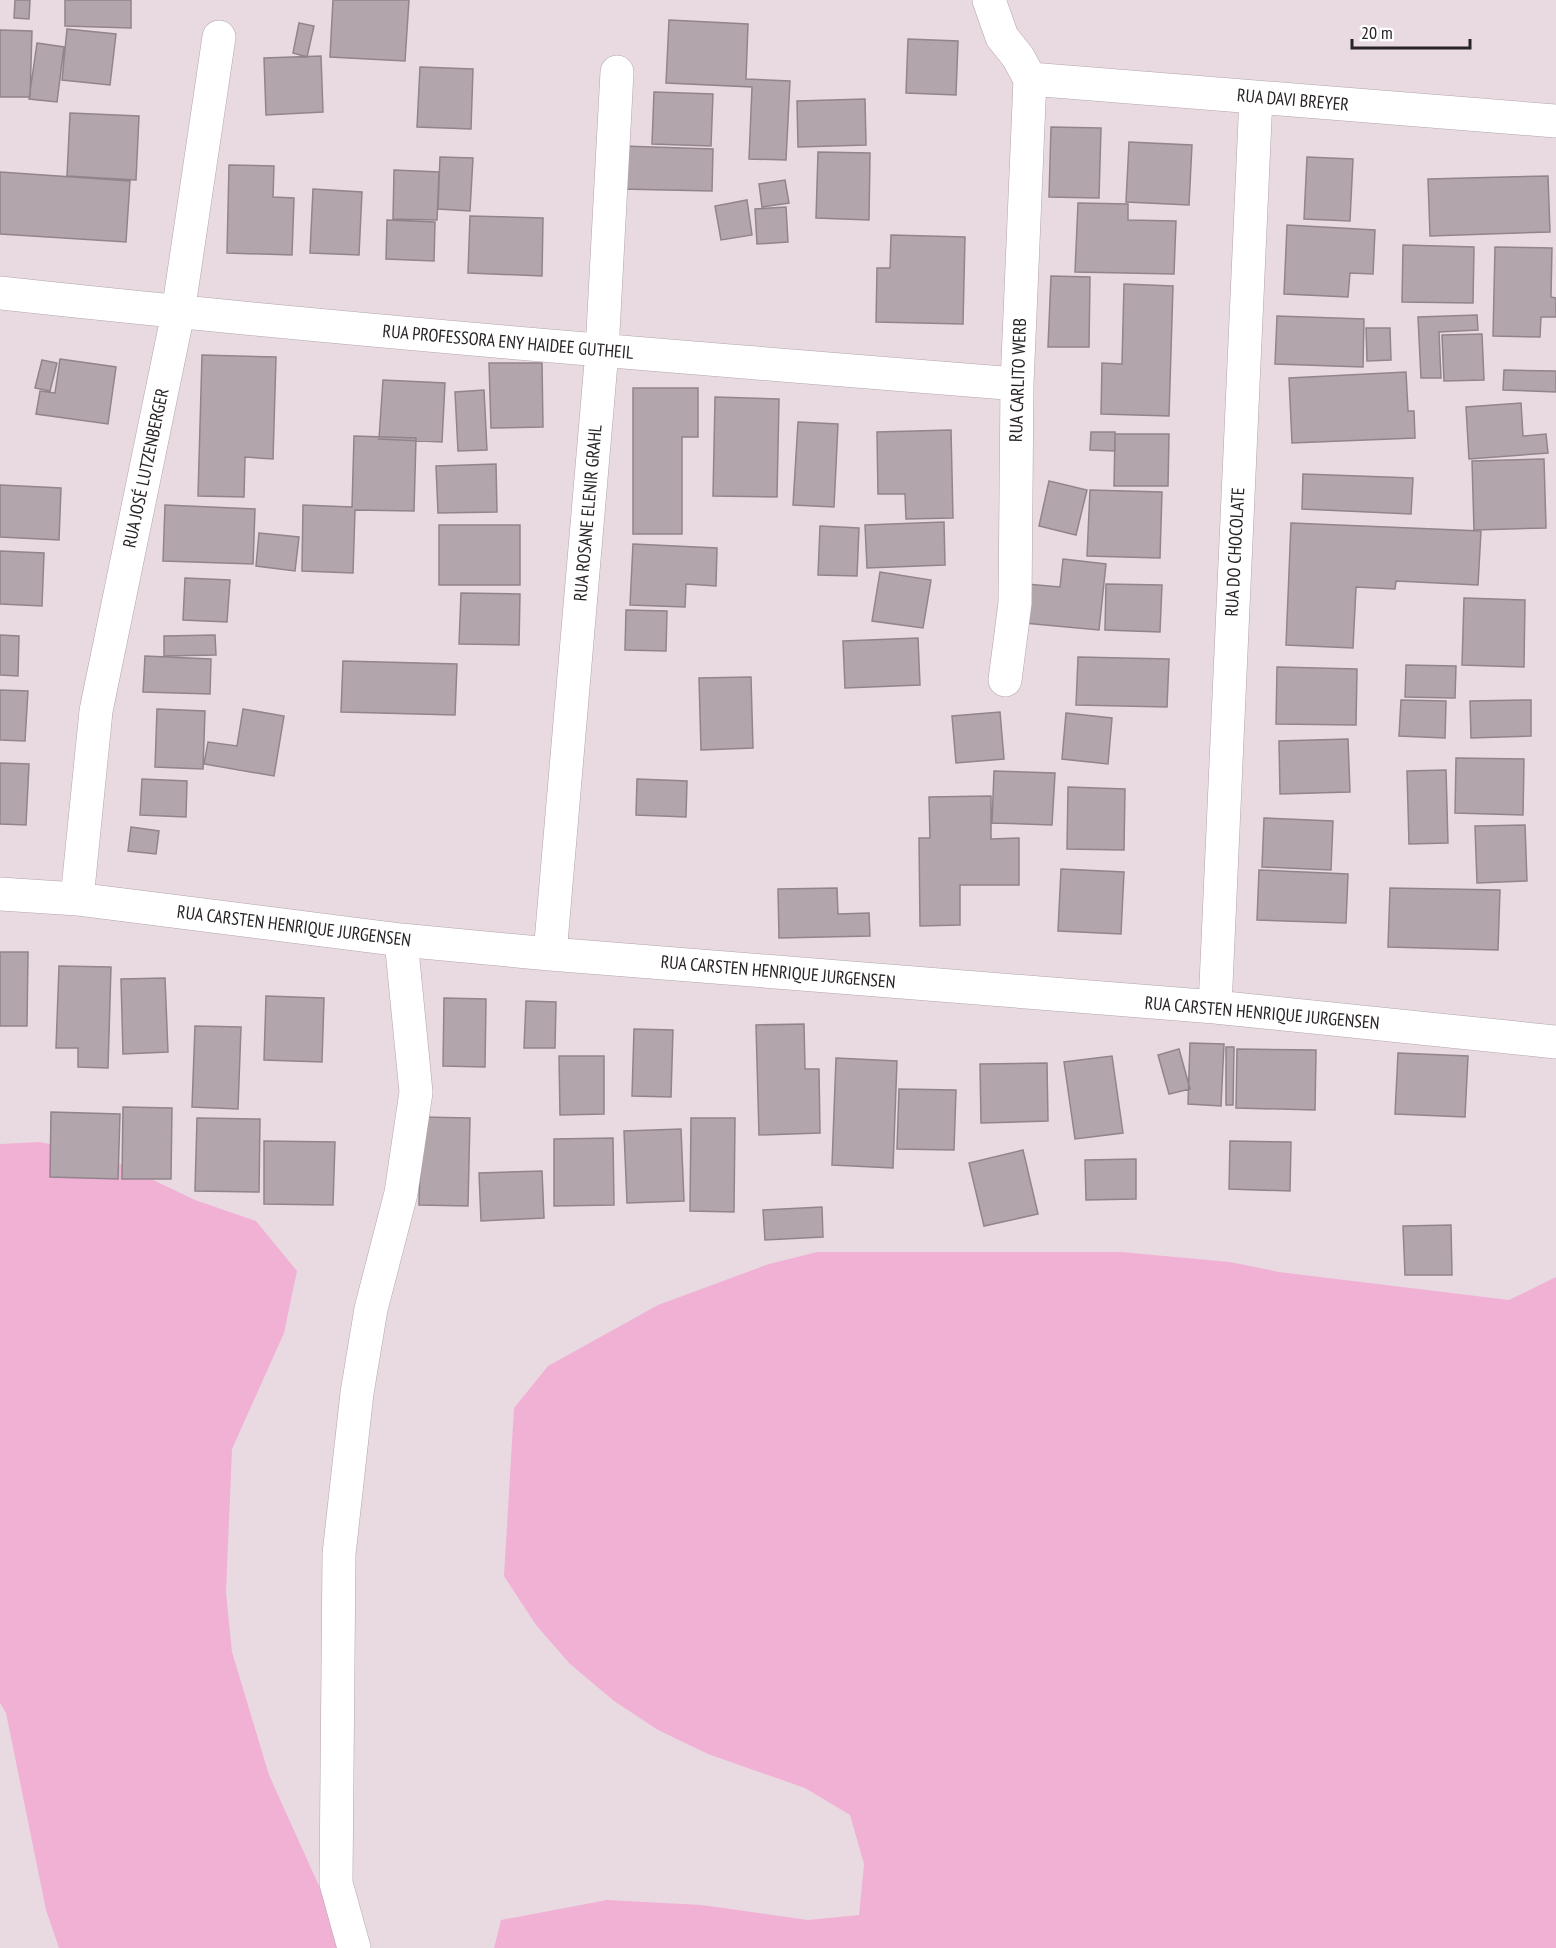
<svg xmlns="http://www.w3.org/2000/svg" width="1556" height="1948" font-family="'PT Sans Narrow',sans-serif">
	<rect width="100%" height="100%" fill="#e9dae2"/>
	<path fill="#f1b1d5" d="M40 1142 99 1154 195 1200 256 1221 297 1271 284 1333 232 1449 226 1593 232 1652 269 1775 347 1948H59L46 1910 6 1713 0 1703V1144Z
		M817 1252H1121L1230 1262 1279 1272 1509 1300 1556 1277V1948H494L501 1920 607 1900 702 1905 808 1920 859 1915 864 1864 850 1815 805 1788 708 1754 658 1730 614 1701 570 1664 536 1625 504 1576 514 1408 548 1366 658 1305 769 1264Z"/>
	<path fill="#b3a5ac" stroke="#91848b" stroke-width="1.5" d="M15 0H30L29 19 14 18Z
		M65 0H131V28L65 26Z
		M333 0H409L405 61 330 57Z
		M669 20 748 24 746 79 790 81 786 160 749 159 752 87 666 83Z
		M299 23 314 26 307 57 293 53Z
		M67 29 116 34 110 85 62 80Z
		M0 30 32 31 30 97H0Z
		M908 39 958 41 956 95 906 93Z
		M37 43 64 47 57 102 29 99Z
		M321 56 323 112 266 115 264 58Z
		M420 67 473 69 471 129 417 127Z
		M654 92 713 94 711 146 652 144Z
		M865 99 866 145 798 147 797 101Z
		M70 113 139 116 136 180 67 176Z
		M1051 127 1101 128 1099 198 1049 197Z
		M1129 142 1192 145 1189 205 1126 202Z
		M622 146 713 149 712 191 621 189Z
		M818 152 870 153 869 220 816 218Z
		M440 157 473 158 470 211 438 209Z
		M1307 157 1353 159 1350 221 1304 219Z
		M229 165 274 166 273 197 294 198 292 255 227 253Z
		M394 170 439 172 437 220 393 219Z
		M0 172 130 181 126 242 0 234Z
		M1548 176 1550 232 1430 236 1428 179Z
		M785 180 789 203 762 207 759 184Z
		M313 189 362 192 359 255 310 253Z
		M747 200 752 235 721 240 715 206Z
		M1078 203 1128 204V220L1176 221 1174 274 1075 272Z
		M786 207 788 242 757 244 755 209Z
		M470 216 543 218 542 276 468 273Z
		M387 220 435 222 434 261 386 259Z
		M1287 225 1375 230 1373 274 1350 273 1348 297 1284 294Z
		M891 235 965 237 963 324 876 322 877 268H890Z
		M1403 245 1474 247 1473 303 1402 302Z
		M1495 247 1552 248 1551 297 1556 298V317H1541L1540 337 1493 336Z
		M1051 276 1090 277 1089 347H1048Z
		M1124 284 1173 286 1169 416 1101 414 1102 363 1122 364Z
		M1477 315 1478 330 1439 332 1441 378H1421L1418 317Z
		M1277 316 1364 319 1363 367 1275 364Z
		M1366 328H1390L1391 360 1367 361Z
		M1482 334 1484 380 1444 381 1442 335Z
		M202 355 276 357 273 459 245 457 244 497 198 496Z
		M60 359 116 367 108 424 36 414 40 391 55 393Z
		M42 360 57 363 50 391 35 388Z
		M489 363H542L543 427 491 428Z
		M1504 370 1556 371V392L1503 390Z
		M1406 372 1408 411H1414L1415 438 1292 443 1289 378Z
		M383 380 445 383 442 442 379 439Z
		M633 388H698V437H682V534H633Z
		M484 390 487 450 458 451 455 392Z
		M715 397 779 399 777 497 713 496Z
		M1521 403 1523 436 1546 434 1548 453 1469 459 1466 407Z
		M798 422 838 424 834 507 793 505Z
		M951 430 953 518 906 519 905 494H878L877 432Z
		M1091 432H1115V451L1090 450Z
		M1115 434H1169L1168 486H1114Z
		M354 436 416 438 414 511 355 510 353 573 302 571 303 505 352 507Z
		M1544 459 1546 528 1474 530 1472 461Z
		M496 464 497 512 438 513 436 466Z
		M1303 474 1413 478 1411 514 1302 509Z
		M1049 481 1087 490 1076 535 1039 526Z
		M0 485 61 488 59 540 0 537Z
		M1090 490 1162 492 1160 558 1087 556Z
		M165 505 255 509 253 564 163 561Z
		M944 522 945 565 867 568 865 525Z
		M1291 523 1481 531 1478 585 1396 581 1395 589 1356 587 1353 648 1286 645Z
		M439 525H520V585H439Z
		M820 526 859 528 857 576 818 575Z
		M259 533 299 537 295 571 256 566Z
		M633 544 717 548 716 586 686 584 685 607 630 605Z
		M0 551 44 553 42 606 0 604Z
		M1063 559 1106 564 1099 630 1024 623 1027 584 1060 587Z
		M880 572 931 580 923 628 872 621Z
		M185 578 230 580 227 622 183 620Z
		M1106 584 1162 585 1160 632 1105 630Z
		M461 593 520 594 519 645 459 644Z
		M1464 598 1525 600 1524 667 1462 665Z
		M626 610 667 611 666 651 625 650Z
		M0 635 19 636 18 676 0 675Z
		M215 635 216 655 164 656V636Z
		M918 638 920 685 845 688 843 641Z
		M145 656 211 659 210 694 143 692Z
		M1078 657 1169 659 1167 707 1076 705Z
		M343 661 457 664 455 715 341 712Z
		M1406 665 1456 666 1455 698 1405 697Z
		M1277 667 1357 669 1356 725 1276 724Z
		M751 677 753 748 701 750 699 678Z
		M0 690 28 691 25 741 0 740Z
		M1401 700 1446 701 1445 738 1399 736Z
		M1531 700V736L1471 738 1470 701Z
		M157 709 205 711 203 769 155 767Z
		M243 709 284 716 274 776 204 764 208 742 237 746Z
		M1000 712 1004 759 956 763 952 716Z
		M1066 713 1112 718 1108 764 1062 759Z
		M1348 739 1350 792 1280 794 1279 741Z
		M1456 758 1524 759 1523 815 1455 813Z
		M0 763 29 764 26 825 0 824Z
		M1446 770 1448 843 1409 844 1407 771Z
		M994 771 1055 773 1052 825 992 823Z
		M142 779 187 781 186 817 140 815Z
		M637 779 687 781 686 817 636 815Z
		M1068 787 1125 789 1124 850 1067 849Z
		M991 796V839L1019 838V885H960V925L920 926 919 838H930L929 797Z
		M1264 818 1333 821 1331 870 1262 867Z
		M1525 825 1527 881 1477 883 1475 826Z
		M131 827 159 831 156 854 128 851Z
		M1061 869 1124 872 1121 934 1058 931Z
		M1259 870 1348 874 1346 923 1257 920Z
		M837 888 838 914 869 913 870 936 779 938 778 889Z
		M1390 888 1500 890 1498 950 1388 947Z
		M0 952H28L27 1026H0Z
		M59 966 111 967 108 1068 78 1067V1048H56Z
		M165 978 168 1052 123 1054 121 979Z
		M266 996 324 998 322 1062 264 1060Z
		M444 998 486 999 485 1067 443 1066Z
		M526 1001 556 1002 555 1048H524Z
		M804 1024 805 1069H819L820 1133 759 1135 756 1025Z
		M195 1026 241 1027 238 1109 192 1107Z
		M634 1029 673 1030 671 1097 632 1096Z
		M1190 1043 1224 1044 1221 1106 1188 1104Z
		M1226 1047H1234L1233 1105H1226Z
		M1179 1049 1190 1089 1169 1094 1158 1055Z
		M1237 1049 1316 1050 1315 1110 1236 1108Z
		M1398 1053 1468 1056 1465 1117 1395 1114Z
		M559 1056H604V1114L560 1115Z
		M1112 1056 1123 1133 1075 1139 1064 1062Z
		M836 1058 897 1061 893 1168 832 1165Z
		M1047 1063 1048 1121 981 1123 980 1064Z
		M899 1089 956 1090 954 1150 897 1149Z
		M123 1107 172 1108 171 1179H122Z
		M51 1112 120 1114 118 1179 50 1177Z
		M421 1117 470 1118 468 1206 419 1205Z
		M197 1118 260 1119 259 1192 195 1191Z
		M691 1118H735L734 1212 690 1211Z
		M681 1129 684 1201 627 1203 624 1131Z
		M613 1138 614 1205 554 1206V1139Z
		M264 1141 335 1142 333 1205 264 1204Z
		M1230 1141 1291 1142 1290 1191 1229 1189Z
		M1023 1150 1038 1214 984 1226 969 1163Z
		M1136 1159V1199L1086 1200 1085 1160Z
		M542 1171 544 1218 481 1221 479 1173Z
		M822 1207 823 1237 765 1240 763 1210Z
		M1451 1225 1452 1275H1405L1403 1226Z"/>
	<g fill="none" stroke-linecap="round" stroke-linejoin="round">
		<defs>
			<path id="minor" d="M989 0 1002 37 1018 57 1030 79
				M1030 79 1556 121
				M0 293C338 330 678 357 1017 384
				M1005 680 1015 603 1017 384 1030 79
				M0 894 77 899 401 940 550 954 1215 1007 1556 1042
				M77 899 96 711 178 313 219 37
				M550 954 602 351 617 72
				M1215 1007 1256 97
				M354 1948 336 1883 339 1554 357 1393 371 1309 401 1193 416 1092 401 940"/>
		</defs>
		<use href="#minor" stroke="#b2a4ab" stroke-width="34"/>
		<use href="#minor" stroke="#fff" stroke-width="33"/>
	</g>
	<g text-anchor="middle" stroke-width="6" stroke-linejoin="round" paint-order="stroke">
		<g font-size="18" fill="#282326" stroke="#fff">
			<text transform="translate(1293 100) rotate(5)" y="6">RUA DAVI BREYER</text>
			<text transform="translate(508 342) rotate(5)" y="6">RUA PROFESSORA ENY HAIDEE GUTHEIL</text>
			<text transform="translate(1018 380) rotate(-88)" y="6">RUA CARLITO WERB</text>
			<text transform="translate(146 468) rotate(-78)" y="6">RUA JOSÉ LUTZENBERGER</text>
			<text transform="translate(588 513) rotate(-85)" y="6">RUA ROSANE ELENIR GRAHL</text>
			<text transform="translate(1235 552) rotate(-87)" y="6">RUA DO CHOCOLATE</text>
			<text transform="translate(294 926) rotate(7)" y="6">RUA CARSTEN HENRIQUE JURGENSEN</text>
			<text transform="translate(778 972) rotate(5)" y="6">RUA CARSTEN HENRIQUE JURGENSEN</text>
			<text transform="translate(1262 1013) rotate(5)" y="6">RUA CARSTEN HENRIQUE JURGENSEN</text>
		</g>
	</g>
	<path d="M1352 39v9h118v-9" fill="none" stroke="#282326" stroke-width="3"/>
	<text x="1361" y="39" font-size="18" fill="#282326" stroke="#ffffff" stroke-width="4.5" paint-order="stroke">20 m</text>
</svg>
